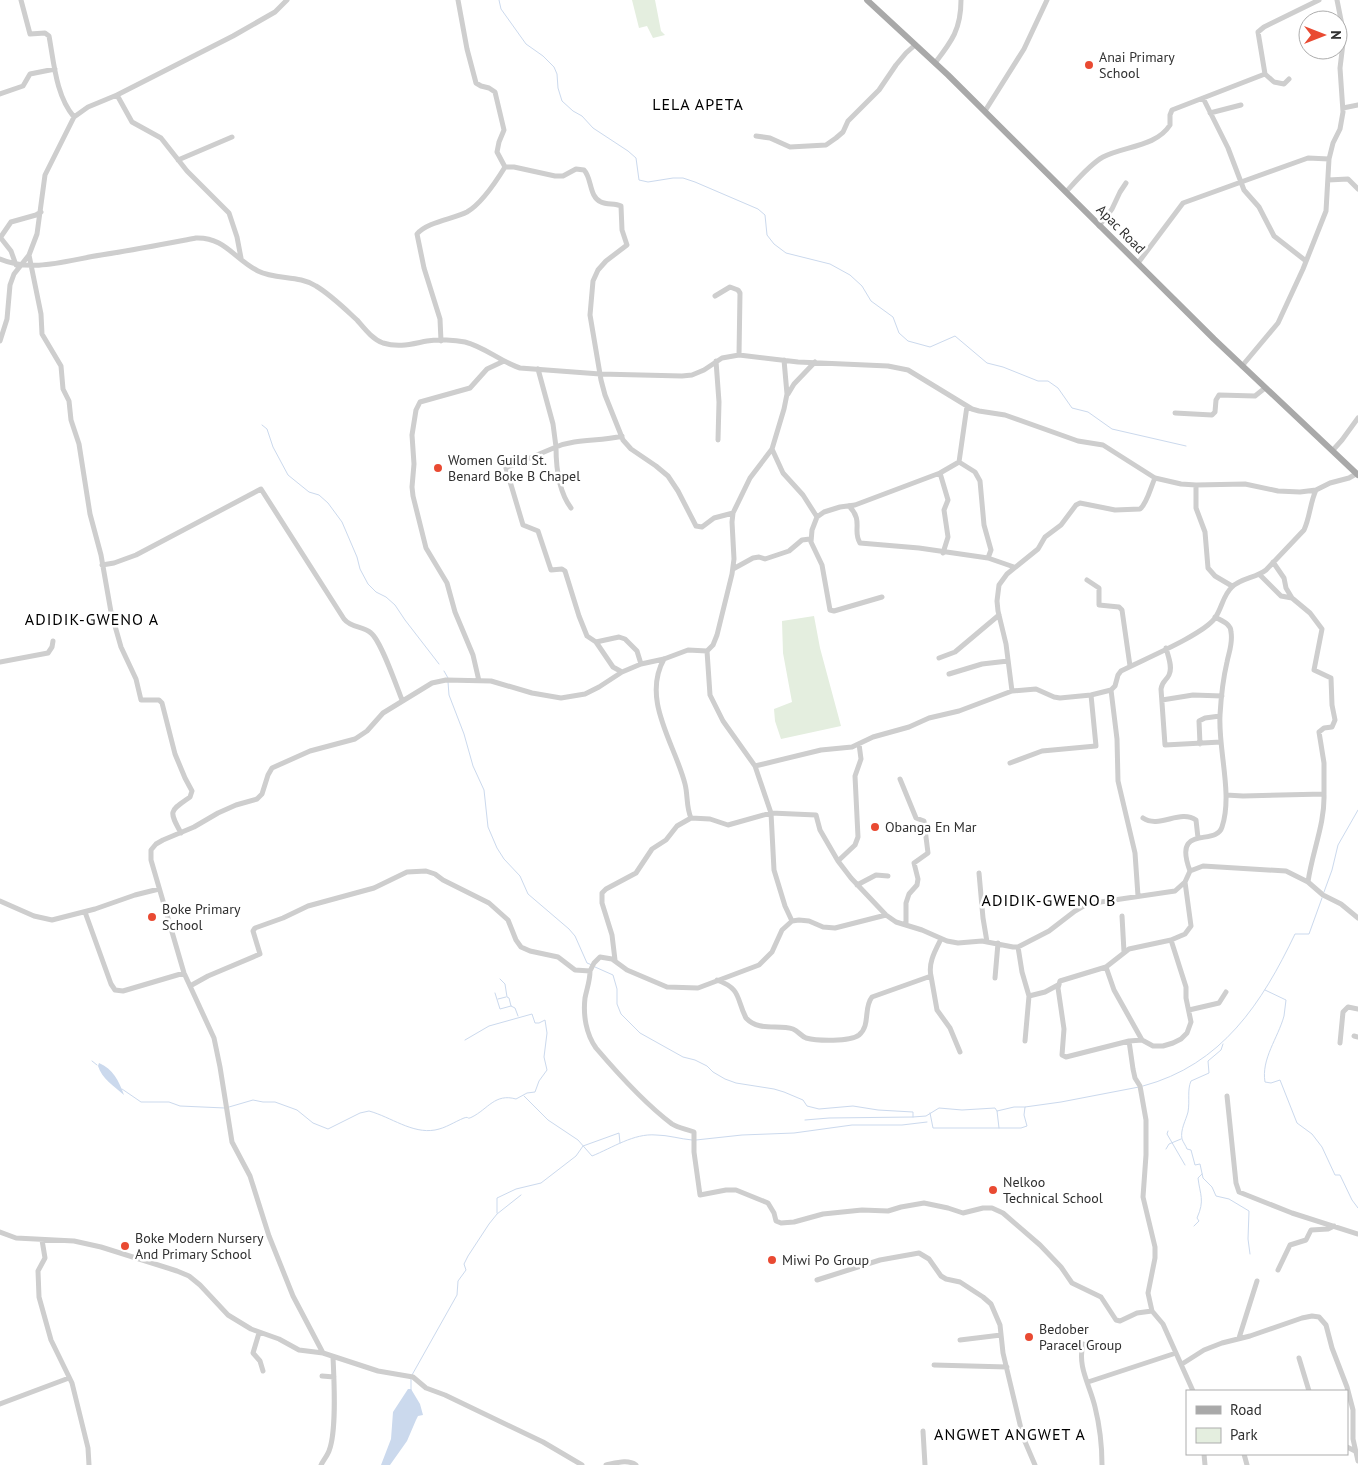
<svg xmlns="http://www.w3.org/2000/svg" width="1358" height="1465" font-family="'PT Sans',sans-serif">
	<rect width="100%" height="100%" fill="#fff"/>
	<path fill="#e4eedf" d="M632 0H655L661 31 665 35 653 38 647 26 639 28Z
		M814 616 820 648 841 726 781 739 775 721 774 709 792 702 783 653 782 621Z"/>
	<path fill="#cbd9ed" d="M99 1063C113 1069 119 1081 124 1095 114 1086 102 1079 98 1066Z
		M408 1389H411L420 1404 423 1415 418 1416 416 1420 407 1441 390 1465H381L391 1439 393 1412Z"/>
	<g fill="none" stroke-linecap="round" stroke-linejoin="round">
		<path stroke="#cbd9ed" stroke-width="1" d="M499 0 501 9 526 44 543 56 554 67 557 74 558 88 562 101 573 111 582 116 593 128 628 151 636 158 639 180 648 182 673 178H683L695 182 758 209 765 215 767 235 774 244 786 253 830 264 850 275 862 286 871 301 893 317 899 333 908 341 930 347 955 336 987 363 1003 367 1038 381H1048L1058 388 1072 408 1088 412 1112 429 1186 446
			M262 425 267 429 273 447 288 475 309 492 319 495 328 503 342 522 357 557 360 569 368 584 376 592 386 597 395 605 405 620 439 664
			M444 671 448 678
			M448 682 449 695 464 734 473 766 484 790 488 827 497 848 504 859 520 876 528 894 569 929 575 936 587 963 592 965
			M1324 892 1332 870 1338 845 1358 810
			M595 967 613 975 617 989V1004L621 1014 640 1033 683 1057 695 1060 707 1066 713 1072 725 1079 736 1083 774 1089 784 1092 803 1100 807 1106 819 1109 853 1106 878 1110 913 1112V1117
			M500 979 505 984 507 997 509 998 511 1006 515 1008 518 1016
			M1265 990 1286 1000C1285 1005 1285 1011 1284 1016 1278 1038 1261 1059 1265 1082L1271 1083 1280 1080 1297 1123 1312 1134 1322 1147 1335 1175H1340L1352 1200 1358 1208
			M495 993 500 1009 511 1006
			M498 999 506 997
			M1223 1044 1221 1050 1208 1061 1209 1073 1191 1081C1187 1090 1190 1101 1188 1112 1186 1120 1180 1130 1182 1139 1183 1142 1186 1146 1187 1149L1191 1150 1195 1165 1200 1164 1203 1178 1212 1187 1216 1196 1229 1199 1249 1211 1248 1239 1250 1254
			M92 1061 97 1065
			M1143 1086C1222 1065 1262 1003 1295 934H1309L1322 898
			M122 1089 141 1102H169L180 1106 225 1108
			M524 1096 548 1120 578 1140 592 1156C612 1148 634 1133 656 1135 668 1135 680 1139 692 1140
			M229 1107 253 1100 263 1102H275L297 1110 313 1123 328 1129 360 1113 369 1111C391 1117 412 1134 435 1130 446 1128 454 1122 464 1118 470 1116 466 1120 472 1117 488 1109 495 1093 516 1099L527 1093 535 1092 539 1081 547 1070 544 1057 547 1033 545 1020 539 1023H535L532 1014 489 1026 465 1040
			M930 1113 933 1128H1021L1027 1126 1024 1115 1025 1107 1061 1102 1139 1087
			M805 1120 829 1118 913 1117 926 1116 939 1108 962 1110 995 1108 997 1111
			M999 1128 997 1111 1014 1107H1025
			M1168 1131 1167 1134 1185 1165
			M696 1140 742 1135 794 1133 852 1125H902L927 1122
			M1166 1149 1169 1144 1181 1139
			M497 1213V1198L516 1189 541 1183 576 1156 583 1146 619 1133 620 1143
			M1194 1226 1199 1221 1197 1218C1205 1200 1200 1195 1198 1178L1202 1174
			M412 1375 457 1295 458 1281 466 1270 464 1264 468 1256 489 1224 497 1214 521 1195
			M411 1392V1379"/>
		<path stroke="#cecece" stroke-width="5" d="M21 0 30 34 45 33 49 36C54 63 56 96 74 117
			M458 0 467 49 476 83 481 86 489 88 495 92 504 130 499 142 497 152 505 167
			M935 63C952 41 961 29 961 0
			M1265 74 1274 82 1284 84 1289 79
			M0 94 23 86 30 74 55 69
			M117 95 132 122 161 138 187 171 229 213 237 237 241 258
			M1203 98 1228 148 1244 190 1259 207 1274 236 1306 261
			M1343 108 1358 105
			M985 111 1024 49 1047 0
			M1210 113 1241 105
			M756 136 770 138 790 147 826 145 836 138 843 132 848 121 879 90 896 65 906 53 915 45
			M178 160 232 137
			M505 167H514L555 176H563L576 169 584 170C592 178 589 197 601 202 607 205 615 203 621 206L622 230 627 245 606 261 598 270 593 281 590 315 601 380 605 395 623 440 631 449 656 466 668 476 678 491 696 526 702 527 714 518 733 513
			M1328 180 1348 179 1358 189
			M1066 192C1076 181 1090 164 1103 157 1124 146 1156 147 1170 125V115L1172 110 1265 74 1258 32 1264 27 1319 0
			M1099 226 1112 209 1120 192 1126 183
			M0 237 11 251 16 265
			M0 238 11 222 36 215 41 212
			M29 255 41 314 42 334 61 366 63 389 69 401 71 420 79 444 90 514 101 555 111 612 121 647 136 679 141 700H159L162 703 175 754 185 778 192 791 190 797C170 811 168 810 181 833
			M0 259C32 273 68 260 101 255 133 250 164 244 196 238 225 237 234 259 258 271 276 280 299 275 316 286 331 295 344 308 357 320 364 328 372 339 383 343 399 348 411 344 427 341 438 339 455 340 465 342 485 347 501 362 520 368L600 374 682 376 692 375 704 370 722 358 739 355 798 362 888 366 908 370 972 409 979 411 1005 415 1078 441 1103 445 1155 478 1181 484 1196 485 1245 484 1278 491 1300 492 1316 490 1330 483 1349 478 1356 474
			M1138 263 1183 203 1308 158 1329 159
			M715 296 730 287 738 290 740 293 739 355
			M0 341 7 319 10 285 14 274 29 255 37 234 45 175 74 117 88 107 117 95 233 36 275 12 287 0
			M441 341 440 319 424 268 417 234C427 222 453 219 467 212 481 204 497 180 505 167
			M716 361 719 402 718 440
			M1242 366 1278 323 1303 269 1326 211 1329 159 1333 143 1340 129 1343 112 1340 68 1344 35 1337 0
			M538 369 553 424 556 447 506 468 523 525 538 531 551 570 562 569 565 571 579 616 587 636 596 642 613 667 622 672
			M788 394 794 384 815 362
			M1175 413 1212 415 1215 412 1216 400 1219 395 1255 396 1265 388
			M772 449 783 473 803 495 817 517
			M1333 450 1342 440 1358 418
			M959 462 975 472 980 481 984 525 991 550 988 558 1014 567
			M940 473 948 500 944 510 948 537 943 553
			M1196 485V508L1205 532 1208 568 1215 576 1232 586
			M849 506C864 521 852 531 860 543L919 548 988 558
			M571 508C559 492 556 466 556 447 577 438 600 442 622 436
			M1273 562 1284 578 1286 588 1292 598 1310 613 1322 629 1314 670 1331 678 1332 705 1335 720 1332 727 1324 728 1319 732 1324 763V794
			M102 565 114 563 136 555 261 489 344 619C351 628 363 626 371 633 381 641 396 685 402 700
			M733 569 753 558 759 557 765 559 789 551 802 540 810 539
			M1260 575 1281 596 1292 598
			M1087 580 1099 588V605L1119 607 1122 610 1130 666
			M882 597 834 611 830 610 822 565 811 542 812 530 817 517 824 512 840 507 855 505 940 473 959 462 967 406
			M596 642 619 637 625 639 637 651 641 664
			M1166 648C1168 656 1173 667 1169 675 1166 681 1162 681 1161 689L1165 745 1221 742
			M707 651 710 695 723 721 755 766 771 813 816 815 820 830 838 861 851 878 886 915 896 922 922 930 947 941 958 943 982 941 1013 947H1018L1049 931 1075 911 1087 904 1175 891 1185 882 1190 871 1203 866 1286 871 1308 882 1323 895 1341 904 1358 918
			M939 658 955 652 999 615
			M664 659C641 700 675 744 685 784 688 795 686 807 691 818L710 819 728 825 771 813 774 870 785 906 792 921
			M0 662 48 653 52 647 53 641
			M949 674 982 664 1008 661
			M479 681 473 655 455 612 447 583 426 548 413 496 412 487 414 464 412 435 416 410 420 402 470 388 487 369 504 361
			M1111 690 1117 739 1118 781 1135 853 1138 896
			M1012 691 1006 644 998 611 997 601 999 585 1007 574 1038 549 1045 537 1061 525 1076 505 1080 503 1115 510 1140 509C1147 504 1151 486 1155 478
			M1162 700 1193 695 1222 696
			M1200 744 1199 721 1205 718 1220 716
			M1010 763 1042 751 1096 746 1091 695
			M755 766 821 750 852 747 873 737 909 727 929 718 959 711 1012 691 1036 689 1054 697 1060 698 1091 695 1111 690 1115 686 1118 675 1121 671C1142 660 1203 635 1215 618 1222 608 1223 595 1232 587 1241 578 1256 578 1266 570L1304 530C1310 517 1310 503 1316 490
			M900 779 916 818 924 821 928 853 914 863 918 879 917 885 909 894 906 903V925
			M1226 795 1243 796 1324 794C1325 824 1312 852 1308 882
			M1143 818C1159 829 1180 809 1196 820L1198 838
			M838 861 855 845 858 837 855 776 861 759 859 744
			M1190 871C1172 823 1216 847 1222 827 1233 794 1218 750 1220 715 1221 698 1223 679 1227 662 1229 652 1233 643 1231 632 1231 624 1222 621 1215 617
			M979 873 983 918 987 942
			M857 885 876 875 888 876
			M0 901 34 916 52 920 95 909 135 895 159 889
			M85 912 111 984 115 990 123 991 184 973
			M1122 916 1124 952
			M1171 940 1129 949 1106 967 1114 990 1142 1040 1153 1046H1163L1173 1043 1181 1039 1187 1033 1191 1022 1186 998V987L1171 940 1185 934 1191 926 1185 882
			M1018 947 1022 972 1029 996 1025 1041
			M615 960 612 935 602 903V893L606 889 636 873 652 849 666 840 677 826 691 818
			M1106 967 1060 981 1058 988 1064 1029 1062 1055 1066 1057 1129 1041 1142 1040
			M590 971C590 981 587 988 585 998 583 1015 586 1034 596 1048 619 1075 644 1103 672 1124 678 1128 687 1129 694 1132V1152L700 1195 726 1190H736L768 1203 774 1213 776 1221 781 1223 794 1222 823 1214 862 1210 888 1211 901 1207 924 1203 948 1208 963 1213 983 1208H992L1003 1213 1040 1245 1061 1267 1072 1283 1101 1297 1116 1320 1120 1321 1137 1313 1152 1311
			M931 976 937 1010 950 1028 960 1052
			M995 978 998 943
			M717 980C742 989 736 999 746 1018 759 1032 778 1024 793 1029 798 1031 801 1036 806 1038 817 1041 850 1042 859 1035 871 1025 863 1008 872 997L931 976C928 963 935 951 941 939
			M190 986 208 976 260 954 253 931 255 928 283 918 308 906 374 888 407 872 426 871 435 874 443 880 489 903 508 920 516 940 521 947 530 951 558 957 575 970 590 971 594 963 600 957 612 959 627 970 667 987 698 988 759 965 772 952 782 930 792 921 799 920 809 921 823 927 835 928 886 915
			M1029 996 1045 992 1058 985
			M1189 1010 1219 1003 1226 992
			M1354 1036 1358 1037
			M1129 1041 1133 1069 1135 1078 1140 1086 1146 1120V1155L1143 1197 1155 1247V1258L1148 1293 1152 1311 1163 1324 1193 1391
			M1340 1043 1343 1012 1348 1007 1358 1009
			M1227 1096 1236 1183 1239 1192 1292 1213 1358 1234
			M0 1232 16 1238 74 1241 101 1247 177 1271 189 1276 200 1285 228 1315 251 1329 279 1339 299 1350 323 1353 378 1371 413 1377 426 1388 445 1395 543 1442 582 1465
			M42 1240 45 1258 38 1271 39 1297 51 1340 72 1383 88 1448 89 1465
			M1278 1270 1290 1245 1306 1240 1311 1230 1328 1229 1334 1226
			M817 1280 880 1260 919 1253 929 1259 941 1276 946 1279 960 1282 983 1297 991 1304 1000 1325 1003 1353 1023 1437 1035 1465
			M259 1333 253 1353 260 1361 263 1371
			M1239 1338 1257 1281
			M960 1340 1001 1335
			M1083 1344C1077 1367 1090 1385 1095 1407 1100 1427 1102 1445 1102 1465
			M323 1353 293 1296 269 1236 250 1176 232 1142 220 1067 214 1038 184 973 151 860V850L156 844 163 840 194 827 218 813 236 805 257 799 262 794 268 775 272 768 310 751 355 739 367 731 383 713 432 683 446 680 491 681 532 693 561 698 585 694 599 687 622 672 641 664 664 659 688 650 707 651 713 645 717 635 732 574 734 559 732 522 733 513 750 478 772 449 784 409 787 394 784 360
			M1299 1358 1309 1391
			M1182 1364 1204 1350 1222 1343 1250 1336 1302 1318 1312 1316 1319 1317 1326 1325 1332 1348 1347 1387 1353 1410V1439L1358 1461
			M934 1365 1007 1367
			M322 1376 334 1377
			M1088 1382 1176 1353
			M0 1404 69 1378
			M923 1431 925 1465
			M1347 1447 1355 1451
			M1204 1454 1205 1465
			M1244 1454 1247 1465
			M321 1465C323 1461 327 1456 329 1451 337 1431 334 1379 333 1357
			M606 1465C616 1463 628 1459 636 1465"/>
		<path stroke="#a9a9a9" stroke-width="6" d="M867 0 948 75 1214 339 1358 475"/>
	</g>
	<g fill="#e94a32" stroke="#fff" stroke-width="2">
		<circle cx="1089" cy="65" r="5"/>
		<circle cx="438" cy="468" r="5"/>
		<circle cx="875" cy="827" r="5"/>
		<circle cx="152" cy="917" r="5"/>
		<circle cx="993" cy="1190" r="5"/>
		<circle cx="125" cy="1246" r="5"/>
		<circle cx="772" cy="1260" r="5"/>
		<circle cx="1029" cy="1337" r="5"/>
	</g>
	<g text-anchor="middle" stroke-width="5" stroke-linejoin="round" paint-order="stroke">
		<g font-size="14" fill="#313131" stroke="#fff" text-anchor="start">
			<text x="1099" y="62">Anai Primary<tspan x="1099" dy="16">School</tspan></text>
			<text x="448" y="465">Women Guild St.<tspan x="448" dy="16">Benard Boke B Chapel</tspan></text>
			<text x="885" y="832">Obanga En Mar</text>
			<text x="162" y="914">Boke Primary<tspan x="162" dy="16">School</tspan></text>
			<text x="1003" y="1187">Nelkoo<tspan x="1003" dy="16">Technical School</tspan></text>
			<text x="135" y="1243">Boke Modern Nursery<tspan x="135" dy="16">And Primary School</tspan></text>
			<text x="782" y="1265">Miwi Po Group</text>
			<text x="1039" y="1334">Bedober<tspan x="1039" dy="16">Paracel Group</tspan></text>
		</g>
		<g font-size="14" fill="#313131" stroke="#fff">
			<text transform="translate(1121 229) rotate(45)" y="5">Apac Road</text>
		</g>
		<g font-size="16" letter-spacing="1" fill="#000" stroke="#fff">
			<text x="698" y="110">LELA APETA</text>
			<text x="92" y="625">ADIDIK-GWENO A</text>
			<text x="1049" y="906">ADIDIK-GWENO B</text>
			<text x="1010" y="1440">ANGWET ANGWET A</text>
		</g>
	</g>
	<rect x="1186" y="1390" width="162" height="65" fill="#ffffff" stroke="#adadad"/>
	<rect x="1196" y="1406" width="25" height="8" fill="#a9a9a9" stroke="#adadad"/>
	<text x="1230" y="1415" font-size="15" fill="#313131">Road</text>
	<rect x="1196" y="1428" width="25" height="15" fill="#e4eedf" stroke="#adadad"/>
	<text x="1230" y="1440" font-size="15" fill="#313131">Park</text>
	<g transform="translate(1323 35) rotate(90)"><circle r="24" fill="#ffffff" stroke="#adadad"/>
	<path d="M0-4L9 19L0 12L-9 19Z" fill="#e94a32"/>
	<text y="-8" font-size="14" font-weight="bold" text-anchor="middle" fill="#313131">N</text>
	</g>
</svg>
